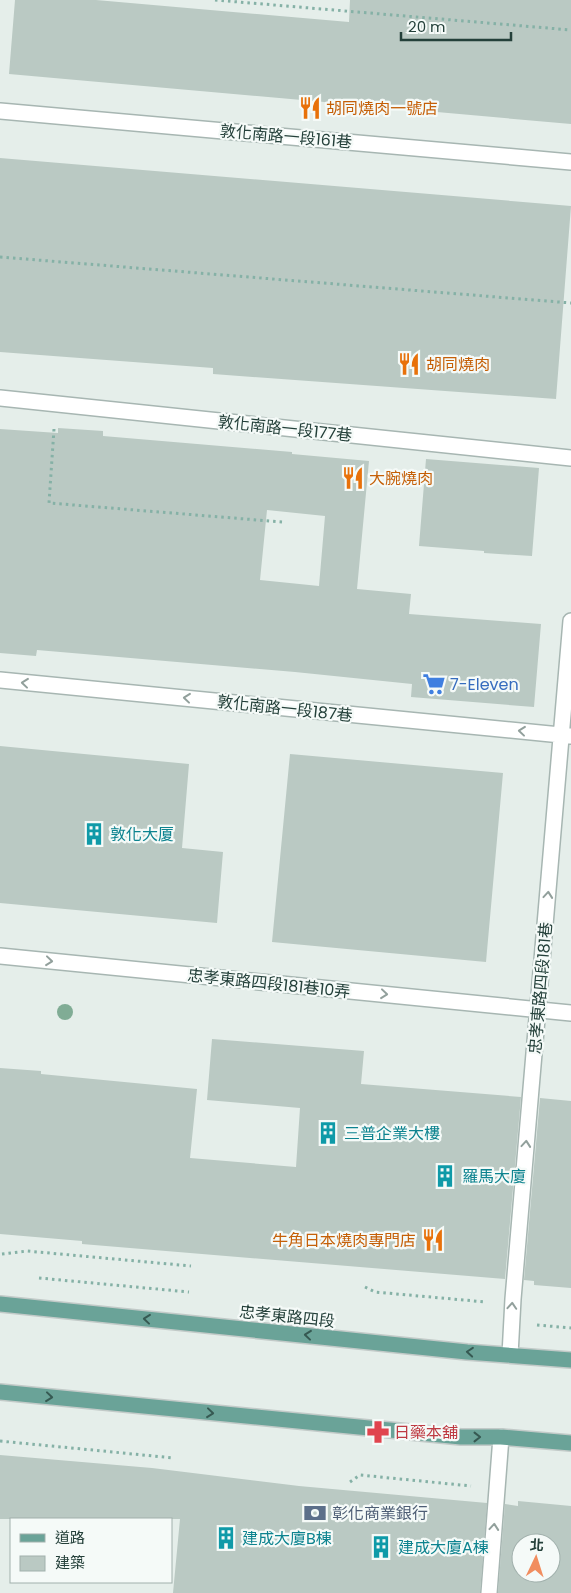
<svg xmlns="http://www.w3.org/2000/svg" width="571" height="1593" font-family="Poppins,'Noto Sans TC',sans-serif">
	<rect width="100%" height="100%" fill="#e5eeea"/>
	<path fill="#bac9c3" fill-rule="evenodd" d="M15 0H96L349 22 350 0H571V124L9 74Z
		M0 158 571 206 556 399 213 374V368L0 352Z
		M58 428 103 431V436L292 452V454L369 461 357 589 411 594 409 614 541 624 534 707 411 697 412 684 295 672 37 650 36 656 0 653V429L58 433ZM267 510 325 516 319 586 260 580Z
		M426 459 539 468 532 556 484 553V551L419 546Z
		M0 746 189 764 182 848 223 852 217 923 0 903Z
		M290 754 503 773 486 962 272 942Z
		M212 1039 364 1051 361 1084 521 1097 505 1279 82 1244V1241L0 1234V1068L41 1071V1074L197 1089 190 1158 296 1167 300 1108 207 1100Z
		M540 1098 571 1101V1288L534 1285V1281L524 1280Z
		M0 1455 152 1468 299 1486 487 1503 480 1593H173L180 1519H0Z
		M518 1501 571 1506V1593H498L505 1504 518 1506ZM521 1543H551V1573H521Z"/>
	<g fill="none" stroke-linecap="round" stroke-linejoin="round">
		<defs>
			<path id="minor" d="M0 111 571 162
				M0 398 571 458
				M0 680 571 736
				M0 956 571 1013
				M510 1355 513 1299 571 621
				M489 1593 501 1437"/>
			<path id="major" d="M0 1304 467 1352 571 1360
				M0 1392 461 1437H501L571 1443"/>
		</defs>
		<use href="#minor" stroke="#a7b6b2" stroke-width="18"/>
		<use href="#major" stroke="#c2cac8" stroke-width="18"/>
		<path stroke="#85b1a6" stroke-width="3" stroke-dasharray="2.5 4" stroke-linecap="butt" d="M215 0 571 30
			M0 257 571 303
			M54 429 49 503 282 522
			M2 1254 27 1251 191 1266
			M39 1278 189 1292
			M365 1287 375 1292 486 1302
			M537 1325 571 1328
			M0 1441 174 1458
			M350 1482 360 1475 471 1486"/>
		<use href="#minor" stroke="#fff" stroke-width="15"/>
		<use href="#major" stroke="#6aa398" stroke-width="15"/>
	</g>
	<circle fill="#80ac95" cx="65" cy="1012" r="8"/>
	<defs><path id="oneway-chevron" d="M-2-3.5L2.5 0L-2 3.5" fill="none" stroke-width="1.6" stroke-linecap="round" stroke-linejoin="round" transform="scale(1.25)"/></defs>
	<g stroke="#92a09c">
		<use href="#oneway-chevron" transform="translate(25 683) rotate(-174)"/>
		<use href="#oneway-chevron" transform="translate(187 698) rotate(-174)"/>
		<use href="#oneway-chevron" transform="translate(522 731) rotate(-174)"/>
		<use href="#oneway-chevron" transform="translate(548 895) rotate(-85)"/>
		<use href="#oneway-chevron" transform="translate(49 961) rotate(6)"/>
		<use href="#oneway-chevron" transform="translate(384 994) rotate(6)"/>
		<use href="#oneway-chevron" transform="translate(526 1144) rotate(-85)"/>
		<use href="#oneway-chevron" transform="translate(512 1306) rotate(-86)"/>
		<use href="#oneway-chevron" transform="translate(494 1527) rotate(-85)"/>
	</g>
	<g stroke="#365952">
		<use href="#oneway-chevron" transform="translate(147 1319) rotate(-174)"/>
		<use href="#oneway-chevron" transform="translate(308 1335) rotate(-174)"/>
		<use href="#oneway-chevron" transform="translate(470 1352) rotate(-175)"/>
		<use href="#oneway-chevron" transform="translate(49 1397) rotate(6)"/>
		<use href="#oneway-chevron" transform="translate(210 1413) rotate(6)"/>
		<use href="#oneway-chevron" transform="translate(477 1437)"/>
	</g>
	<defs>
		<symbol id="restaurant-bare" viewBox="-9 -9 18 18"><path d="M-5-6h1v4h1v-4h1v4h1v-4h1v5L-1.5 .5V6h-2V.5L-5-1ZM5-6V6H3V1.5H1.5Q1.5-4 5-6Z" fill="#e8710a" stroke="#f5faf8" stroke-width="2.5" paint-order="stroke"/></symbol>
		<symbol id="supermarket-bare" viewBox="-9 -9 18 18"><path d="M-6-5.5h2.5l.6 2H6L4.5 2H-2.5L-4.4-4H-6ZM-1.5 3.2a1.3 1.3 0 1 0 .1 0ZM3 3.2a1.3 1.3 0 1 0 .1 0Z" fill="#3f7fe0" stroke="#f5faf8" stroke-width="2.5" paint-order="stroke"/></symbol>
		<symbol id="building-bare" viewBox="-9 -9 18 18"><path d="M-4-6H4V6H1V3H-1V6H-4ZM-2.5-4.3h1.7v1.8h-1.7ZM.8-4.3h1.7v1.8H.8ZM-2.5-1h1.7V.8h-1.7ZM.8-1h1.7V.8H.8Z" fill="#0f9aa8" stroke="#f5faf8" stroke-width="2.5" paint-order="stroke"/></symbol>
		<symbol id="pharmacy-bare" viewBox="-9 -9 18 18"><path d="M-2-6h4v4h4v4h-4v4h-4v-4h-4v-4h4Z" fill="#e0444e" stroke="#f5faf8" stroke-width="2.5" paint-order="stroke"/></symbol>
		<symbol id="bank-bare" viewBox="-9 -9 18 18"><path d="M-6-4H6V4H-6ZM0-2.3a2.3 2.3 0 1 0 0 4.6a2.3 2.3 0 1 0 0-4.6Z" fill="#5c6f8a" stroke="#f5faf8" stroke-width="2.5" paint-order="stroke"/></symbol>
	</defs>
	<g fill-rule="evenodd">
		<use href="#restaurant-bare" x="294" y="92" width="32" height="32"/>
		<use href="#restaurant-bare" x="393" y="348" width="32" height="32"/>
		<use href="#restaurant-bare" x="337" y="462" width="32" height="32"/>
		<use href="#supermarket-bare" x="418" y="668" width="32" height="32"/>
		<use href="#building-bare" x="78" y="818" width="32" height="32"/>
		<use href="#building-bare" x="312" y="1117" width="32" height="32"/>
		<use href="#building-bare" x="429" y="1160" width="32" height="32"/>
		<use href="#restaurant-bare" x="417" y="1224" width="32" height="32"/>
		<use href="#pharmacy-bare" x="362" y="1416" width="32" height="32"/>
		<use href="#bank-bare" x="299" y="1497" width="32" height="32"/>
		<use href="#building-bare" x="210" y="1522" width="32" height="32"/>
		<use href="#building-bare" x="365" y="1531" width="32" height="32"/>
	</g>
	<g text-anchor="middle" stroke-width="4.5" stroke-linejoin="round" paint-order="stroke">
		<g font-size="16" fill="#c56008" stroke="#f5faf8" text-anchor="start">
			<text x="326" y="114">胡同燒肉一號店</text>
			<text x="426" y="370">胡同燒肉</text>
			<text x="369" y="484">大腕燒肉</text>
			<text x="416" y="1246" text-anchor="end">牛角日本燒肉專門店</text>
		</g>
		<g font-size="16" fill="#24403a" stroke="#f5faf8">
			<text transform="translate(286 136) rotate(5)" y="6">敦化南路一段161巷</text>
			<text transform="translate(285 428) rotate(6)" y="6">敦化南路一段177巷</text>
			<text transform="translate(285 708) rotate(6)" y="6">敦化南路一段187巷</text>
			<text transform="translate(269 983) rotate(6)" y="6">忠孝東路四段181巷10弄</text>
			<text transform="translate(540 988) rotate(-85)" y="6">忠孝東路四段181巷</text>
			<text transform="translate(287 1316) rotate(6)" y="6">忠孝東路四段</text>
		</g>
		<g font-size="16" fill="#366cbe" stroke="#f5faf8" text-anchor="start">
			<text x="450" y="690">7-Eleven</text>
		</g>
		<g font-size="16" fill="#0d838f" stroke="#f5faf8" text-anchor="start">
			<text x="110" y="840">敦化大厦</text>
			<text x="344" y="1139">三普企業大樓</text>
			<text x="462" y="1182">羅馬大廈</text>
			<text x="242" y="1544">建成大廈B棟</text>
			<text x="398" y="1553">建成大廈A棟</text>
		</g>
		<g font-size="16" fill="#be3a42" stroke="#f5faf8" text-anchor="start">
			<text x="394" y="1438">日藥本舖</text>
		</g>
		<g font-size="16" fill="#4e5e75" stroke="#f5faf8" text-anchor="start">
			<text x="332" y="1519">彰化商業銀行</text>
		</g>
	</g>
	<rect x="10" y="1518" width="162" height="65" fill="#f5faf8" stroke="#a1b0ac"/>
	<rect x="20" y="1534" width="25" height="8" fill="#6aa398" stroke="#a1b0ac"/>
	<text x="55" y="1543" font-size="15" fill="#24403a">道路</text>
	<rect x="20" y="1556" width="25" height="15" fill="#bac9c3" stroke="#a1b0ac"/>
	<text x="55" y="1568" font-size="15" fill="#24403a">建築</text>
	<g transform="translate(536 1558) rotate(4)"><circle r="24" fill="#f5faf8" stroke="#a1b0ac"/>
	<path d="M0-4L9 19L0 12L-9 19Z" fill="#f18d5f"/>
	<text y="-8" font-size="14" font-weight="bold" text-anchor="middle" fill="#24403a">北</text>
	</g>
	<path d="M401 32v8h110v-8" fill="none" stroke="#24403a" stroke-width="2.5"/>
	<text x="408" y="32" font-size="15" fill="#24403a" stroke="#f5faf8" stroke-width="4" paint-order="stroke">20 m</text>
</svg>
